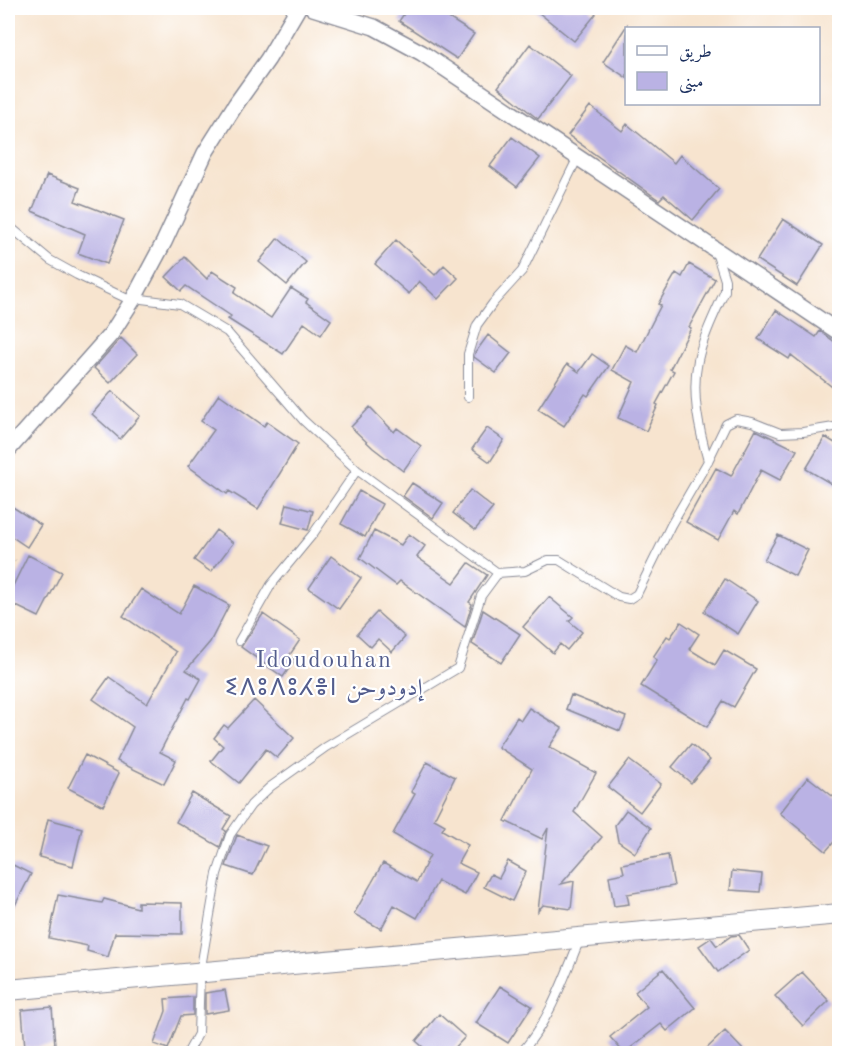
<svg xmlns="http://www.w3.org/2000/svg" width="847" height="1061" font-family="'Old Standard TT',Amiri,'Noto Sans Tifinagh',serif">
	<rect width="100%" height="100%" fill="#fff"/>
	<filter id="ink" filterUnits="userSpaceOnUse"><feTurbulence type="fractalNoise" baseFrequency=".0167" numOctaves="2"/><feDisplacementMap in="SourceGraphic" scale="12" xChannelSelector="R" yChannelSelector="G"/><feConvolveMatrix kernelMatrix="1 2 1 2 8 2 1 2 1" color-interpolation-filters="sRGB"/></filter>
	<filter id="wash" filterUnits="userSpaceOnUse"><feTurbulence type="fractalNoise" baseFrequency=".008" numOctaves="4" result="noise"/><feDisplacementMap in="SourceGraphic" scale="24" xChannelSelector="R" yChannelSelector="G"/><feGaussianBlur stdDeviation="1.35" result="paint"/><feColorMatrix in="noise" values="0 0 0 0 0 0 0 0 0 0 0 0 0 0 0 0 0 1.4 0 .05"/><feComposite in="paint" operator="in"/></filter>
	<g filter="url(#wash)">
		<rect width="100%" height="100%" fill="#f7e4cf"/>
		<g id="blocks">
			<path fill="#bab2e4" d="M408 8H433L474 34 457 59 399 21Z
				M533 8H588L596 14 574 41Z
				M627 25V78L603 62Z
				M530 44 571 76 538 119 498 87Z
				M590 106 622 131 627 124 674 163 680 155 719 189 693 220 664 195 659 200 568 135Z
				M512 137 540 158 517 187 490 166Z
				M47 175 80 188 75 201 124 220 107 264 78 253 85 234 32 211Z
				M783 219 823 245 797 286 757 260Z
				M278 238 306 262 287 285 259 262Z
				M396 240 435 275 444 265 458 278 438 299 419 281 409 294 375 264Z
				M185 257 207 279 212 271 237 287 234 293 271 318 291 288 308 299 306 302 331 320 321 335 304 323 283 354 228 319 231 316 186 286 181 291 166 277Z
				M689 264 715 279 689 327 691 328 670 369 674 371 656 404 658 405 646 431 618 418 634 382 612 370 625 345 637 352 661 305 658 304 676 273 682 277Z
				M776 310 816 337 820 331 840 346V393L791 355 789 359 758 339Z
				M488 335 511 353 496 373 474 357 475 353Z
				M121 338 137 354 110 383 94 368Z
				M592 354 609 366 588 396 585 394 564 426 538 409 567 364 579 372Z
				M112 391 140 416 120 439 92 414Z
				M219 394 264 426 267 422 298 444 258 509 229 491 227 494 188 466 214 430 201 421Z
				M370 407 394 432 397 428 421 446 403 471 373 448 351 427Z
				M487 428 504 440 490 462 472 449Z
				M756 430 797 450 780 480 761 470 738 514 734 511 718 540 686 522 716 468 731 476Z
				M825 437 840 446V489L806 469Z
				M412 483 443 503 433 518 403 496Z
				M470 490 493 508 475 530 453 513Z
				M359 491 382 504 365 537 341 524Z
				M8 504 41 525 27 547 8 534Z
				M287 504 313 511 308 530 282 523Z
				M216 530 233 543 211 572 194 560Z
				M374 531 401 545 409 534 425 546 417 557 454 583 469 563 487 575 469 602 472 604 465 627 400 581 396 585 360 558Z
				M778 535 808 550 795 576 764 560Z
				M28 555 62 572 39 617 8 602V596Z
				M331 556 361 578 339 609 309 588Z
				M725 579 758 601 738 634 704 612Z
				M194 586 229 605 210 642 186 670 201 679 190 699 188 698 160 752 176 760 164 784 117 761 133 727 93 699 109 677 147 704 176 652 123 616 141 589 179 614Z
				M549 597 573 617 569 621 582 632 567 650 560 644 553 653 523 627Z
				M483 610 520 634 501 663 472 644Z
				M377 612 405 637 392 652 378 639 371 647 357 634Z
				M263 614 300 640 289 656 295 660 283 677 241 647Z
				M681 622 699 634 689 649 715 665 724 650 756 669 734 707 723 701 707 727 641 686 657 660 653 657 667 636 670 638Z
				M571 695 626 717 620 731 566 709Z
				M254 700 294 738 277 758 266 749 239 783 211 761 223 746 214 738 224 725 228 728Z
				M529 708 562 728 549 747 596 773 574 812 602 837 561 884 574 881 571 909 543 905 538 911 548 828 542 839 505 821 532 769 498 747 517 717 521 720Z
				M691 744 710 760 691 783 672 767Z
				M85 755 119 773 103 806 68 788Z
				M629 760 661 784 640 812 608 787Z
				M427 762 455 777 434 819 445 825 442 830 468 845 458 863 477 872 465 895 438 881 417 918 394 905 381 929 354 914 383 863 417 882 430 855 393 834 415 794 411 792Z
				M808 777 840 802V835L826 851 780 813Z
				M192 793 231 816 223 829 226 831 220 847 176 822Z
				M626 810 651 828 635 853 618 841 615 825Z
				M48 819 82 828 73 866 39 857Z
				M237 835 267 846 253 875 226 866Z
				M668 855 674 886 627 894 629 904 614 906 609 876 624 873 622 864Z
				M508 861 526 871 512 901 484 887 491 874 499 878Z
				M13 865 31 874 8 919V876Z
				M732 871 762 874 760 892 730 890Z
				M58 895 102 903 104 899 138 908V902L182 903V934L115 933 108 957 87 951 88 946 49 938Z
				M739 935 749 950 718 972 699 946 711 938 717 946 731 936Z
				M663 969 695 1008 667 1031 661 1024 624 1053 610 1037 647 1007 635 992Z
				M802 972 829 1001 803 1026 775 996Z
				M500 986 532 1006 508 1043 476 1023Z
				M225 990 229 1010 205 1014V993Z
				M193 997V1015L181 1016 168 1049 154 1044 166 1011 165 999Z
				M52 1007 55 1045 25 1048 22 1010Z
				M439 1014 465 1037 450 1053H430L416 1041Z
				M725 1031 746 1053H702Z"/>
		</g>
	</g>
	<g filter="url(#ink)">
		<use href="#blocks" fill-opacity="0" stroke="#898a96" stroke-width="1.5"/>
		<g fill="none" stroke-linecap="round" stroke-linejoin="round">
			<defs>
				<path id="service" d="M8 225 50 260 77 275 132 301
					M134 298 180 304 227 332 303 420 357 470 498 573 525 571 548 560H559L619 597 629 599 637 594 671 525 708 461 726 424 736 419 752 422 780 433 803 432 840 426
					M468 397V354L477 325 493 303 522 271 578 157
					M708 461C699 429 691 394 698 360 703 337 715 313 725 291V280L716 252
					M239 641 271 585 313 534 357 470
					M187 1054 198 1034 200 973 217 874 230 835 251 805 270 787 326 747 458 668 481 596 498 573
					M520 1054C550 1020 563 980 580 939"/>
				<path id="minor" d="M313 8 374 27 422 53 840 333
					M8 450 111 334 134 298 164 242 205 153 236 104 268 59 298 8"/>
				<path id="tertiary" d="M8 990 840 914"/>
			</defs>
			<use href="#service" stroke="#898a96" stroke-width="10"/>
			<use href="#minor" stroke="#898a96" stroke-width="18"/>
			<use href="#tertiary" stroke="#898a96" stroke-width="22"/>
			<path stroke="#898a96" stroke-width="4" stroke-dasharray="4.5 4.5" stroke-linecap="butt" d="M8 555 15 561"/>
			<use href="#service" stroke="#fff" stroke-width="8"/>
			<use href="#minor" stroke="#fff" stroke-width="15"/>
			<use href="#tertiary" stroke="#fff" stroke-width="20"/>
		</g>
	</g>
	<g text-anchor="middle" stroke-width="4.5" stroke-linejoin="round" paint-order="stroke">
		<g font-size="24" letter-spacing="1.5" fill="#535d8d" stroke="#fff">
			<text x="324" y="667">Idoudouhan<tspan x="324" dy="28">ⵉⴷⵓⴷⵓⵃⴻⵏ إدودوحن</tspan></text>
		</g>
	</g>
	<rect width="847" height="1061" fill="none" stroke="#fff" stroke-width="30"/>
	<rect x="625" y="27" width="195" height="78" fill="#ffffff" stroke="#a4acbf" stroke-width="1.5"/>
	<rect x="637" y="46" width="30" height="9" fill="#ffffff" stroke="#a4acbf" stroke-width="1.5"/>
	<text x="679" y="57" font-size="18" fill="#1b2f5e">طريق</text>
	<rect x="637" y="72" width="30" height="18" fill="#bab2e4" stroke="#a4acbf" stroke-width="1.5"/>
	<text x="679" y="87" font-size="18" fill="#1b2f5e">مبنى</text>
</svg>
